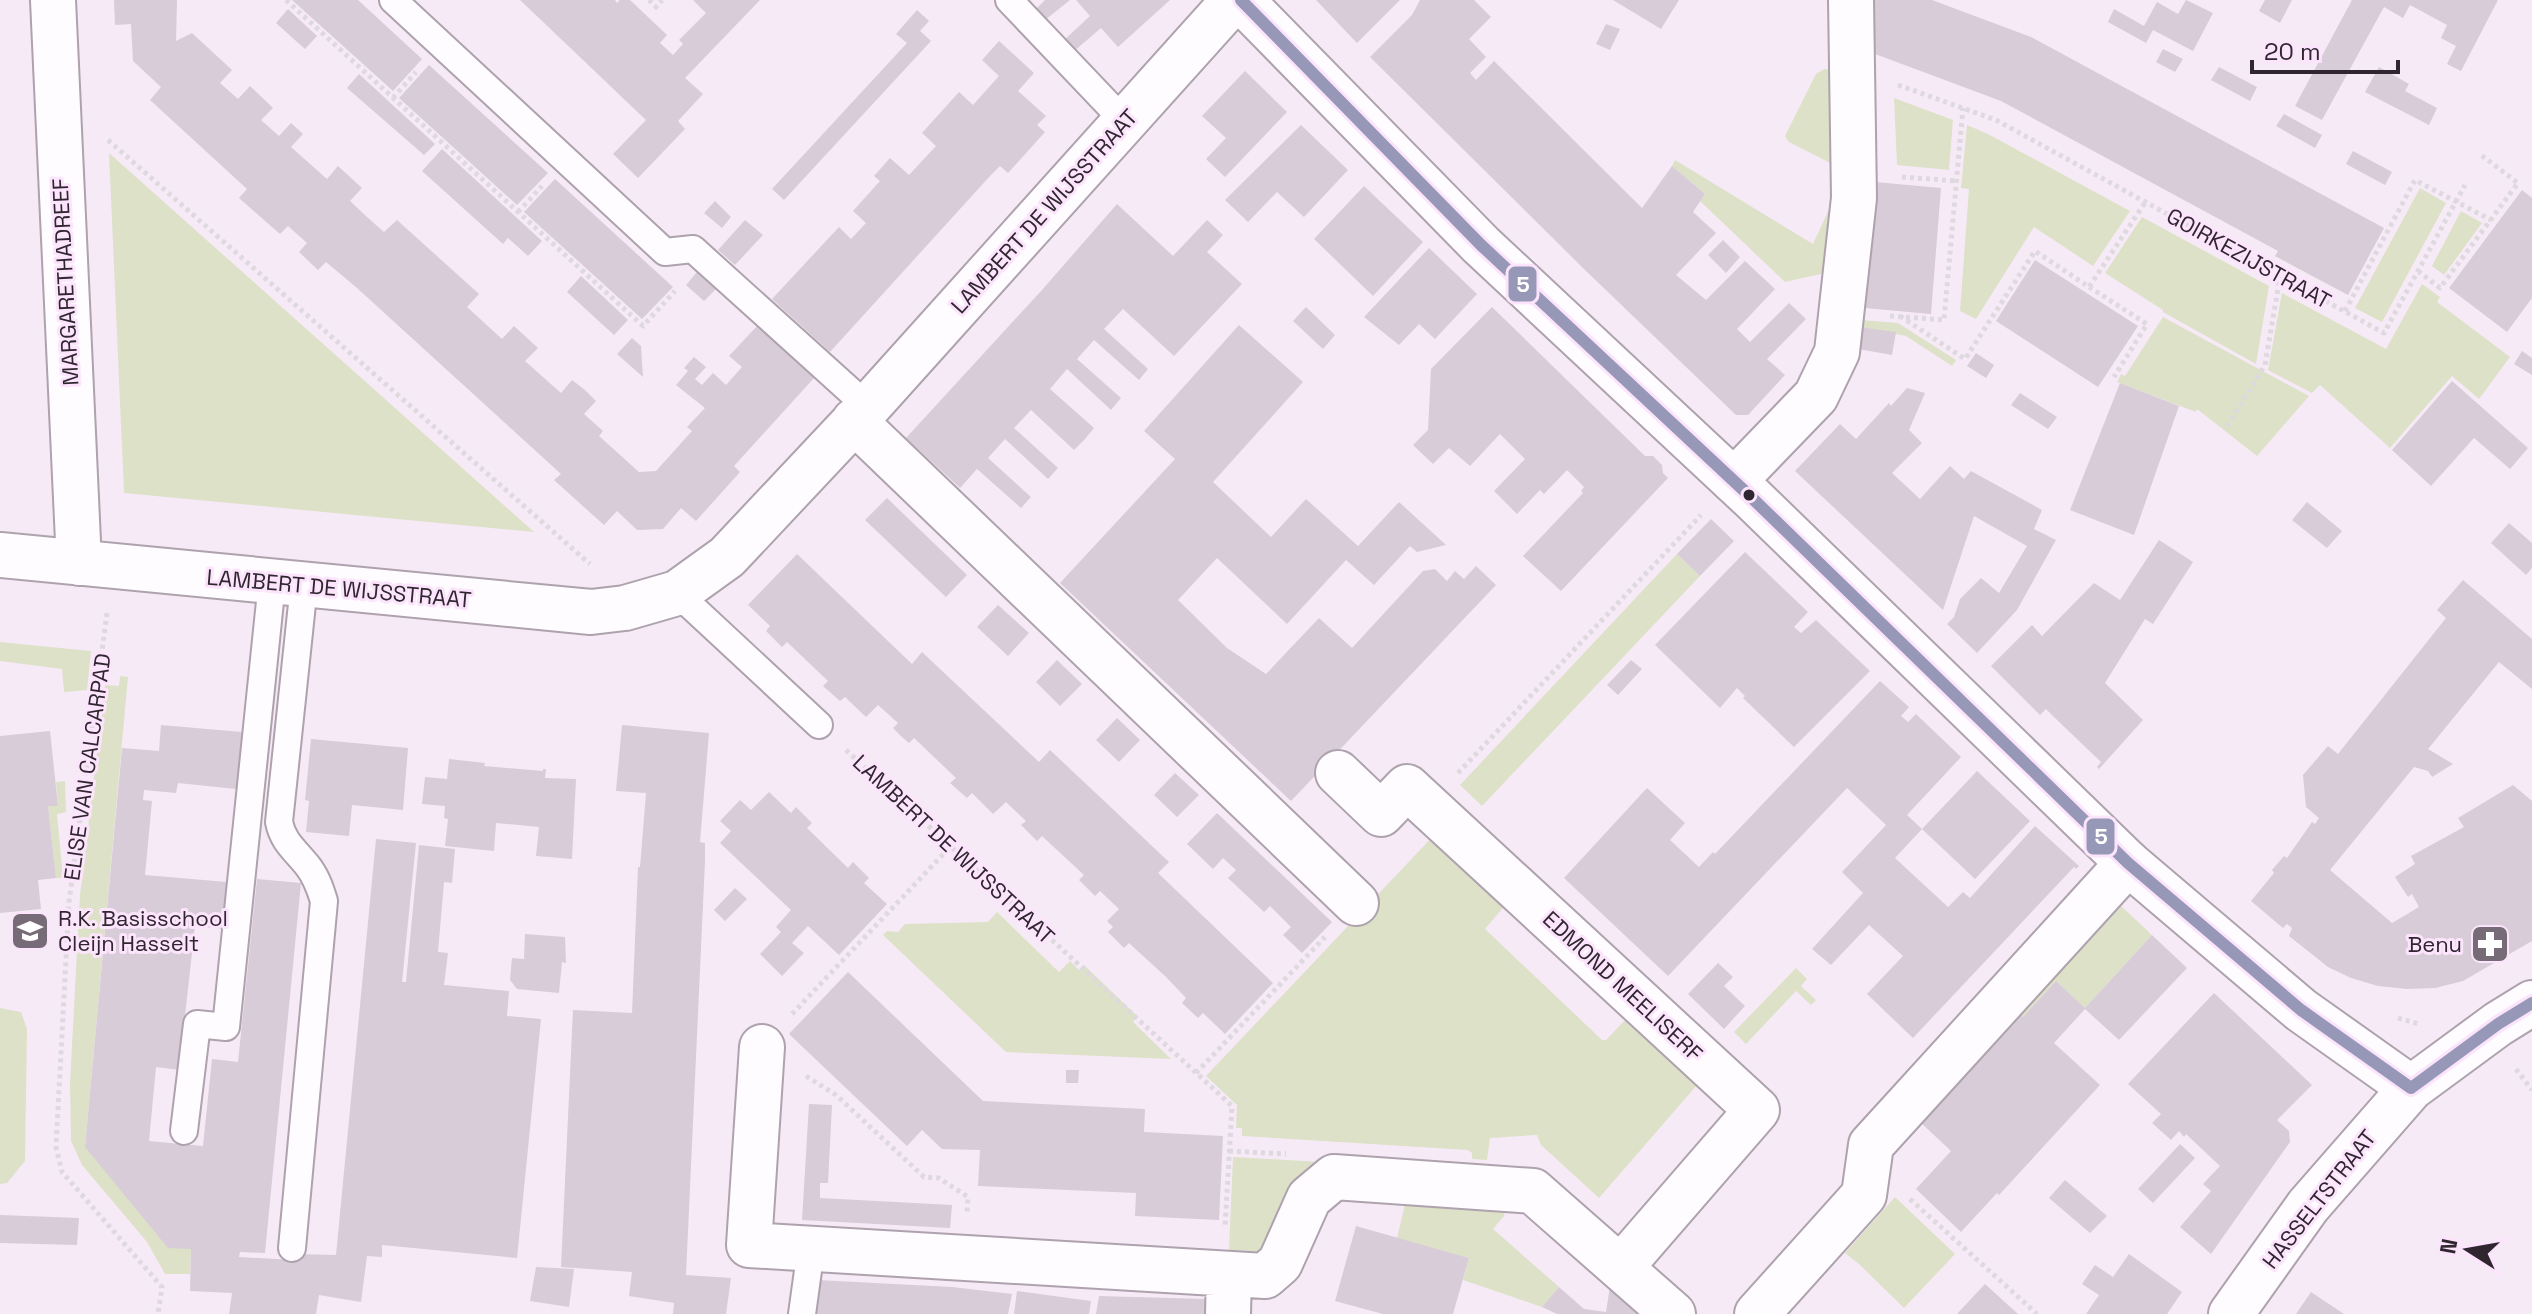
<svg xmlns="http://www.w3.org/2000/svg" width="2532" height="1314" font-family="'Space Grotesk',sans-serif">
	<rect width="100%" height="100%" fill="#f7eaf7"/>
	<path fill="#dde1c7" d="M1824 69 1838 70 1840 168 1789 142 1785 136 1816 74Z
		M1894 98 1953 120 1949 170 1897 165Z
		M1967 125 1988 134 2130 211 2093 266 2034 227 1976 319 1960 311 1969 189 1961 188Z
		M109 153 534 532 124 493Z
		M1675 160 1813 244 1831 205 1825 273 1785 282 1700 201 1705 194 1672 166Z
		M2420 188 2446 203 2382 322 2355 308Z
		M2461 211 2482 223 2444 275 2432 266Z
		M2142 217 2269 286 2256 364 2163 312V310L2105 273Z
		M2422 284 2440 297 2437 302 2510 357 2479 399 2452 376 2390 448 2320 385 2312 393 2268 370 2282 293 2386 349Z
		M2163 317 2309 396 2257 456 2197 409 2196 412 2117 382 2121 374 2125 376Z
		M1861 320 1898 323 1956 360 1952 366 1906 336 1859 327Z
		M1677 554 1700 576 1482 806 1460 785Z
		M0 642 91 651 87 690 64 692 62 669 0 661Z
		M120 676 128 677 85 1147 191 1249 190 1274H165L147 1242 82 1165 71 1141 70 1083 80 895 105 685 119 686Z
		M65 781 66 812 57 814 63 878H56L48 806H58L56 782Z
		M1437 832 1507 903 1485 929 1602 1040H1606L1628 1017H1632L1697 1085 1599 1198 1541 1145 1537 1135 1490 1138 1487 1160 1472 1159V1153L1468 1150 1242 1136V1128H1236L1237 1105 1206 1076Z
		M2120 905 2152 935 2085 1008 2056 981 2023 1017 2019 1013Z
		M997 912 1059 972 1070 961 1079 970 1084 965 1137 1016 1133 1022 1171 1059 1006 1052 883 935 887 931 898 932 905 924 988 922Z
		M1796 968 1807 979 1801 986 1816 1000 1811 1005 1796 991 1746 1044 1734 1032Z
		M0 1008 21 1012 27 1029 25 1161 7 1183 0 1184Z
		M1233 1157 1321 1162 1315 1163 1304 1171 1266 1252 1229 1250Z
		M1895 1197 1955 1254 1904 1308 1859 1264 1845 1253Z
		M1406 1200 1505 1209 1504 1216 1493 1229 1559 1287 1542 1307 1463 1280 1469 1258 1397 1238Z"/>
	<path fill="#d7ccd7" d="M114 0H177L176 41 192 33 232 70 220 83 238 99 250 86 273 108 261 120 279 136 291 123 303 134 291 147 327 179 338 166 362 188 350 201 367 217 384 232 397 220 479 294 467 307 502 339 514 326 538 348 525 361 561 393 572 380 585 390 596 401 584 414 603 431 599 436 639 472 656 471 692 431 687 427 705 408 676 385 688 371 684 368 694 357 706 367 695 379 702 385 713 373 726 385 742 367 729 356 757 326 814 378 734 466 740 472 696 521 681 508 663 529 637 530 617 511 604 525 554 480 561 474 357 288 326 262 318 270 299 252 307 243 288 226 280 234 239 198 247 189 150 100 161 87 133 61 131 24 115 25Z
		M292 0H358L422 59 393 91Z
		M520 0H615L617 3 620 0H630L667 35 660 43 673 55 683 44 679 40 706 13 693 0H760L685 78 703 94 678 121 685 129 638 178 613 154 646 120Z
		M1045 0H1070L1045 20 1035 10Z
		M1076 0H1170L1118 47 1101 28 1073 52 1063 41 1090 16Z
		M1316 0H1400L1357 43Z
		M1420 0H1474L1491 17 1469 39 1486 57 1470 73 1476 80 1494 61 1642 208 1672 166 1705 194 1693 212 1716 233 1676 275 1706 300 1745 261 1775 289 1737 329 1750 342 1789 303 1806 319 1767 359 1785 375 1748 415H1736L1584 269 1370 57 1412 15Z
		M1613 0H1679L1661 29Z
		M1866 0H1932L2031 37 2384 228 2348 295 2275 256 2278 251 2001 101 1867 51Z
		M2186 0 2213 13 2193 51 2153 30 2146 43 2108 22 2114 9 2144 26 2157 2 2178 14Z
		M2265 0H2292L2280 23 2259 11Z
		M2352 0H2498L2461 71 2447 64 2456 46 2441 38 2447 25 2410 5 2403 18 2384 7 2322 120 2295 106Z
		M288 9 317 36 305 49 276 23Z
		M917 10 929 21 920 31 931 41 784 200 772 189 907 43 896 34Z
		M1606 24 1620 29 1610 50 1596 44Z
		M999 41 1034 73 1018 91 1046 116 1037 125 1045 132 1008 173 1000 166 990 176 830 352 772 299 839 227 851 239 866 223 853 211 880 181 874 176 890 158 909 175 936 146 922 133 959 92 973 105 999 76 982 60Z
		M2163 49 2183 59 2175 72 2156 62Z
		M429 65 548 173 517 205 399 98Z
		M2219 67 2257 87 2250 101 2211 80Z
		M2379 67 2409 84 2405 91 2437 108 2429 125 2365 92Z
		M1245 71 1287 112 1225 177 1206 159 1226 138 1202 116Z
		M359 74 435 144 424 155 347 88Z
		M2284 114 2322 135 2315 148 2276 126Z
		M1301 125 1348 170 1304 217 1277 192 1248 222 1225 200Z
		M442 149 542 241 528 256 508 238 503 244 422 171Z
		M2353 151 2392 172 2385 185 2346 164Z
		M555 179 673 287 642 319 524 212Z
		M1875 182 1941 188 1931 314 1865 308Z
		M1364 186 1423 242 1373 296 1314 239Z
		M2522 190 2532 198V298L2507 332 2449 288Z
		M715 201 731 217 722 228 704 213Z
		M1117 204 1173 256 1207 220 1223 235 1207 252 1242 284 1174 356 1123 309 1104 329 1148 369 1139 380 1094 340 1077 359 1121 398 1111 410 1067 369 1050 389 1094 428 1085 439 1074 450 1031 410 1014 428 1058 468 1048 479 1005 439 988 458 1031 497 1021 508 977 469 960 488 906 438 1042 290Z
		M745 220 763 235 735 265 718 250Z
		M1723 240 1740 257 1726 273 1708 255Z
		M1429 248 1477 294 1435 339 1419 324 1399 345 1364 317Z
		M2035 260 2138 326 2098 387 1996 321Z
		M697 272 716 289 704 301 686 285Z
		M581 276 628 320 614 335 567 292Z
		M1306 307 1335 335 1323 349 1293 321Z
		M1492 307 1645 456H1653L1662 465 1663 473 1668 478 1561 591 1523 556 1583 493 1581 491 1584 487 1567 470 1544 494 1540 490 1517 514 1494 491 1525 459 1500 434 1470 466 1449 448 1433 464 1413 445 1428 430 1431 369Z
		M1239 325 1303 382 1213 482 1271 537 1306 499 1358 546 1399 502 1446 545 1417 552 1410 546 1374 585 1346 560 1287 624 1217 558 1178 600 1227 648 1266 674 1319 618 1352 648 1423 571 1435 569 1447 581 1455 571 1464 579 1476 566 1496 585 1291 801 1060 583 1175 459 1144 431Z
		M1859 327 1896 332 1892 355 1858 349Z
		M632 338 641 346 643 377 617 354Z
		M2522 351 2532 358V375L2514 364Z
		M1976 353 1994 365 1986 378 1967 366Z
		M2452 381 2528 448 2510 469 2474 438 2431 486 2392 450Z
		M2120 383 2179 406 2134 535 2070 510Z
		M1907 388 1925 393 1909 430 1922 443 1892 473 1920 499 1950 466 1964 479 1971 471 2042 510 2034 529 2056 540 2017 610 1977 653 1947 624 1954 617 1960 599 1981 578 1999 593 2027 546 1974 516 1943 610 1795 471 1840 424 1856 439 1889 403 1891 406Z
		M2020 393 2057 417 2048 429 2011 405Z
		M887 498 967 575 946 597 865 520Z
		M2307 502 2342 531 2327 548 2292 520Z
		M1711 519 1734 541 1700 576 1677 554Z
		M2509 523 2532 543V568L2526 575 2491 543Z
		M2159 540 2193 562 2153 624 2145 619 2105 683 2143 720 2099 769 2097 767 2101 762 2055 718 2046 709 2040 715 1991 666 2032 625 2042 636 2094 583 2120 600Z
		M1745 552 1808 612 1794 627 1801 633 1816 620 1870 671 1794 747 1743 698 1745 696 1737 688 1720 708 1655 645Z
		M797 554 912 664 922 652 1039 762 1050 750 1169 862 1158 873 1273 983 1225 1034 1203 1013 1198 1018 1182 1003 1186 998 1166 977 1129 943 1124 948 1108 932 1113 927 1107 921 1119 909 1100 891 1095 896 1079 880 1084 875 1042 836 1037 841 1021 825 1026 821 1006 802 993 814 972 793 967 798 950 783 956 778 914 738 909 743 902 737 893 728 898 723 878 705 866 717 845 697 840 701 823 686 828 681 787 642 782 647 766 631 770 626 748 605Z
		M2463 580 2532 639V689L2499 662 2428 749 2453 764 2432 777 2428 771 2414 767 2330 870 2392 923 2419 907 2412 894 2408 897 2395 877 2415 864 2411 856 2464 827 2458 818 2513 785 2532 801V941L2463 981 2435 988 2407 989 2378 986 2351 978 2328 967 2289 936 2292 928 2287 924 2283 928 2251 901 2274 873 2272 870 2284 856 2287 858 2312 822 2315 824 2319 818 2306 807 2303 775 2328 746 2338 754 2446 618 2437 610Z
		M998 605 1029 633 1008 656 977 627Z
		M1057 660 1082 684 1060 706 1036 682Z
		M1631 660 1642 669 1618 695 1607 685Z
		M1880 681 1909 707 1901 716 1908 722 1916 714 1961 757 1907 815 1922 829 1895 858 1948 907 1963 892 1970 898 2035 826 2079 866 2076 869 2074 867 1913 1038 1867 994 1903 956 1869 925 1831 965 1812 949 1863 893 1842 872 1886 825 1847 788 1668 976 1564 878 1647 788 1685 823 1670 840 1699 867 1713 852 1715 854Z
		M1117 718 1140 740 1119 762 1096 740Z
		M161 725 242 732 236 789 178 783 176 793 144 790 143 800 152 801 145 875 227 882 223 929 195 926 179 1070 156 1067 149 1141 203 1146 212 1059 238 1062 257 879 301 883 265 1253 240 1252 239 1257 296 1260 297 1254 336 1255 376 839 416 843 402 982H406L419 845 455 849 452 883 444 882 438 952 448 953 444 985 509 991 507 1016 541 1019 517 1258 382 1245V1257L367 1256 361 1302 319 1295 316 1314H229L232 1293 190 1291 191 1249 168 1248 85 1147 122 748 159 751Z
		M622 725 709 733 700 842 705 843V861L686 1275 731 1278 726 1314H673L674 1303 629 1296 632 1272 561 1267 573 1010 632 1013 638 867H640L646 793 616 791Z
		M50 731 58 806H48L56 878 38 880 41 909 0 913V736Z
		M311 739 408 748 403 810 352 805 349 836 306 832 309 801 305 800Z
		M449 759 485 763 484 766 543 771V769H546L545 778 576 779 572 859 536 856 539 827 496 823 494 851 445 846 448 819 444 818 445 806 422 804 425 777 447 779Z
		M1977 771 2030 821 1975 879 1922 829Z
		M1175 773 1199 795 1177 817 1154 795Z
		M769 792 791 813 796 807 812 823 807 828 848 868 853 862 869 878 864 883 887 904 839 955 808 926 792 943 804 953 782 976 760 954 781 932 776 927 791 910 720 843 731 831 720 821 740 800 751 810Z
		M1217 813 1332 922 1302 953 1283 935 1291 927 1270 906 1264 912 1228 878 1236 870 1223 858 1213 869 1187 844Z
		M735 888 747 899 725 921 714 910Z
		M525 934 565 937 566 963 562 962 559 993 517 989 510 980 512 958 524 959Z
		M2152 935 2187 968 2119 1040 2085 1009 2054 1043 2100 1085 1999 1195 1997 1193 1961 1232 1916 1189 1951 1151 1919 1121 2019 1013 2023 1017 2056 981 2085 1008Z
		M1718 963 1733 977 1724 986 1745 1006 1724 1029 1688 994Z
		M848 972 983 1101 1145 1109 1144 1132 1223 1136 1219 1220 1135 1216 1136 1193 978 1186 980 1150 942 1149 922 1130 907 1146 789 1034Z
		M2214 993 2312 1085 2277 1120 2289 1131 2290 1142 2211 1254 2180 1227 2211 1191 2203 1184 2220 1166 2186 1134 2184 1137 2179 1131 2171 1140 2152 1123 2161 1114 2128 1084Z
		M1066 1070H1079L1078 1083H1066Z
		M809 1104 832 1105 828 1183H820V1198L952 1205 950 1228 802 1220Z
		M2180 1144 2195 1158 2153 1203 2138 1189Z
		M2065 1180 2107 1216 2090 1233 2049 1198Z
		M0 1215 79 1218 77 1245 0 1243Z
		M1356 1226 1469 1258 1453 1314H1383L1335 1301Z
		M2129 1254 2182 1292 2167 1314H2086L2099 1295 2082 1284 2095 1265 2113 1277Z
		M536 1267 574 1269 569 1307 530 1301Z
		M817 1280 952 1287 1012 1294 1008 1314H815Z
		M1611 1280 1649 1314H1557L1542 1307 1559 1287 1584 1309 1606 1312Z
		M1985 1284 2018 1314H1957Z
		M1017 1291 1091 1301 1089 1314H1014Z
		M2311 1292 2344 1314H2296Z
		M1099 1296 1206 1299V1314H1096Z"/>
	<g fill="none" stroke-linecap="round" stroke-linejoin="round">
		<defs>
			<path id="lane" d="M393 0 665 252 693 249 868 407
				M1009 0 1125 122
				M677 593 819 725
				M184 1131 197 1024 226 1027 272 582
				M292 1248 324 901C320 888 316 876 307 865 295 850 283 842 279 822L304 585
				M802 1314 811 1249"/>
			<path id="street" d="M53 0 79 563
				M854 421 1356 903
				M1734 481 1816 396 1837 352 1854 198 1851 0
				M0 555 591 612 625 608 677 593 727 557 868 407 1234 0
				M1338 773 1381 814 1407 787 1757 1110 1621 1267
				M762 1047 749 1245 1265 1276 1280 1263 1309 1198 1334 1177 1533 1191 1673 1314
				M1228 1314 1229 1275
				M1757 1314 1864 1195 1871 1145 2128 863"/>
			<path id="secondary" d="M1241 0 1481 245 1751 497 2128 863 2301 1010 2411 1088
				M2231 1314 2308 1206 2411 1088 2498 1024 2532 1003"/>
		</defs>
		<use href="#lane" stroke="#ada2ad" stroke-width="30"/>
		<use href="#street" stroke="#ada2ad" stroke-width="48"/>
		<use href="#secondary" stroke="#ada2ad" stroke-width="48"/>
		<path stroke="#ded9de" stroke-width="5" stroke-dasharray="4 4" stroke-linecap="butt" d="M286 0 643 326 675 291
			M649 0 656 7 662 0
			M1898 85 1996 120 2384 333 2465 185
			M393 98 416 72
			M108 140 590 564
			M1902 177 1957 181
			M518 212 542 186
			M2418 271 2440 288 2518 183 2481 155
			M2089 287 2147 324 2114 377
			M2345 311 2415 180 2491 220
			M1890 316 1944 320 1963 108
			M1900 316 1965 359 2035 251 2089 287 2146 201
			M2227 426 2265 365 2280 277
			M107 613 69 902 56 1147 62 1172 162 1287 158 1314
			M846 750 1232 1106 1225 1227
			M1458 773 1701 515
			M792 1014 951 846
			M2398 1018 2419 1024
			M2516 1069 2532 1090
			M1196 1073 1325 937
			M806 1076 836 1095 924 1177 939 1178 968 1197 967 1213
			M1229 1151 1286 1154
			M1910 1199 2037 1314"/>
		<use href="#lane" stroke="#fefcfe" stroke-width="26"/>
		<use href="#street" stroke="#fefcfe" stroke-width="44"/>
		<use href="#secondary" stroke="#fefcfe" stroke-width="44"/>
		<defs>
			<path id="bus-1" d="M1241 0 1481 245 1751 497 2128 863 2301 1010 2411 1088
				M2411 1088 2498 1024 2532 1003"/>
		</defs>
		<use href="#bus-1" stroke="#fce5fc" stroke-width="18"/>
		<use href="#bus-1" stroke="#9798b7" stroke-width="12"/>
	</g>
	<defs>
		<symbol id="school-square" viewBox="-11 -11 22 22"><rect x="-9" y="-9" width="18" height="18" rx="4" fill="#766b76" stroke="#fce5fc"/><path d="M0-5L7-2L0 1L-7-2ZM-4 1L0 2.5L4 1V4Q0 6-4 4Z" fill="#fff"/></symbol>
		<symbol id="pharmacy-square" viewBox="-11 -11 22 22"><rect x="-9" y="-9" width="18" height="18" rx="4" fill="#766b76" stroke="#fce5fc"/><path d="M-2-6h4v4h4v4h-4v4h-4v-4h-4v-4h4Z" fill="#fff"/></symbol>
	</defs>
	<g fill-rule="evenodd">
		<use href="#school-square" x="8" y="909" width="44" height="44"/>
		<use href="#pharmacy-square" x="2468" y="922" width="44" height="44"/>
	</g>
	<circle fill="#302630" stroke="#fce5fc" stroke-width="3" cx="1749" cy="495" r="7"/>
	<g text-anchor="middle" stroke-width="6" stroke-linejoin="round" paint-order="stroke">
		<g font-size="22" fill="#302630" stroke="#fce5fc">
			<text transform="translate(1044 211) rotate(-48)" y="8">LAMBERT DE WIJSSTRAAT</text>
			<text transform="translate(2249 258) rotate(29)" y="8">GOIRKEZIJSTRAAT</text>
			<text transform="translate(65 282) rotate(-93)" y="8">MARGARETHADREEF</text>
			<text transform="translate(339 588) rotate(5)" y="8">LAMBERT DE WIJSSTRAAT</text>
			<text transform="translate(87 767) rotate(-82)" y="8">ELISE VAN CALCARPAD</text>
			<text transform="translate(954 849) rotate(43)" y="8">LAMBERT DE WIJSSTRAAT</text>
			<text transform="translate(1623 986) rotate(43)" y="8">EDMOND MEELISERF</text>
			<text transform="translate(2319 1199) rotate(-52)" y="8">HASSELTSTRAAT</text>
		</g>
		<g font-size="22" fill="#302630" stroke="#fce5fc" text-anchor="start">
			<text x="58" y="926">R.K. Basisschool<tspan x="58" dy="25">Cleijn Hasselt</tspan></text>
			<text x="2462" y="952" text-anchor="end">Benu</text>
		</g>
	</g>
	<g stroke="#fce5fc" stroke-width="3">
		<rect x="1507" y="265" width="31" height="38" rx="8" fill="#9798b7"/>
		<rect x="2085" y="817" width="31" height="39" rx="8" fill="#9798b7"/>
	</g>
	<g font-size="22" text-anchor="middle" font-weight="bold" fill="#fff">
		<text x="1523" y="292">5</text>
		<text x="2101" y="844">5</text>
	</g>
	<g transform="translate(2468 1250) rotate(281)" stroke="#fce5fc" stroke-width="6" paint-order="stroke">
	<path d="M0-6L14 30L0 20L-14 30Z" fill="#302630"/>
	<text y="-12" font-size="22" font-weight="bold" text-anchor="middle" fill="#302630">N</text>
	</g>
	<path d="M2252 60v12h146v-12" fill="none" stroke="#302630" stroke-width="4"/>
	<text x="2264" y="60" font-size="24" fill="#302630" stroke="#fce5fc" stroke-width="6" paint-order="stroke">20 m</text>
</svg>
